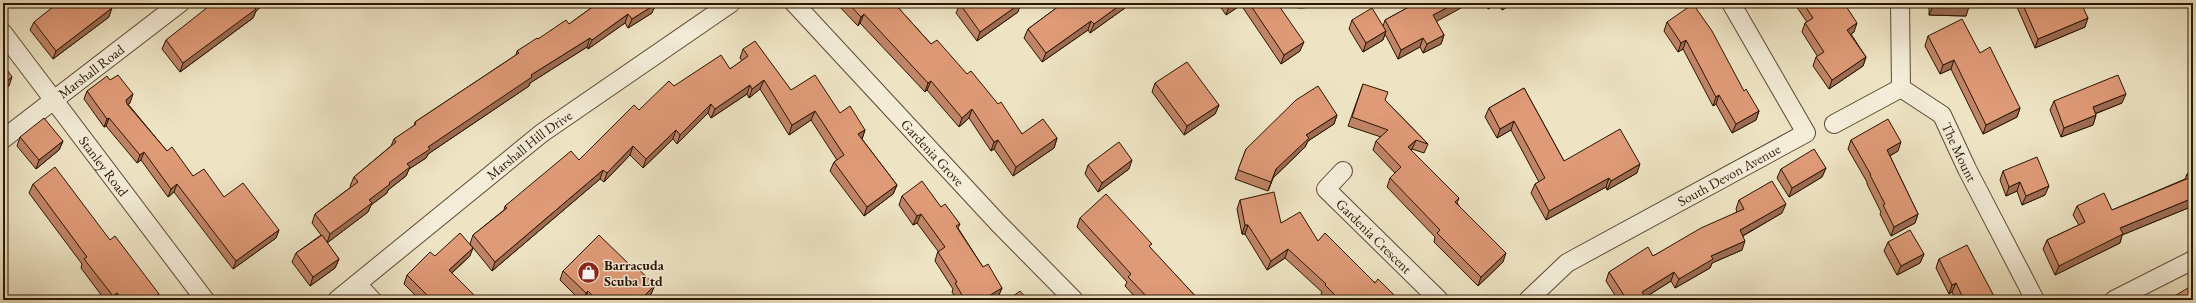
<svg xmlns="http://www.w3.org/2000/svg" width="2196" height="303" font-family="'EB Garamond',serif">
	<rect width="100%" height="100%" fill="#eee4c4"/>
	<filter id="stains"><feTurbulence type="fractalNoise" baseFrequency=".005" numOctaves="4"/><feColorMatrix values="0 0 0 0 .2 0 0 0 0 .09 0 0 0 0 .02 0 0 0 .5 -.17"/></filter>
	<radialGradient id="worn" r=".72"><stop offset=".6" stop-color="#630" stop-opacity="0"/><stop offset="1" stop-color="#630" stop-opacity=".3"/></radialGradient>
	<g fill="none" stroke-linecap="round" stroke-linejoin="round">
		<defs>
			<path id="service" d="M1299 3H1303"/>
			<g id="minor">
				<path id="s1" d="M794 3 999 224 1074 300"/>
				<path d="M1900 3 1901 88"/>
				<path id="s2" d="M3 33 205 300"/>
				<path id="s3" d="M1834 124 1901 88 1942 115 1967 169 2035 300"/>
				<path id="s4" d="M3 139 180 3"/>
				<path id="s5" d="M1343 171 1326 189 1439 300"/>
				<path d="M357 284 372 300"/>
				<path id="s6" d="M337 300 542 133 731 3"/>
				<path id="s7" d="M1528 300 1567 263 1806 133 1731 3"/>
				<path d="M2114 300 2193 260"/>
			</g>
		</defs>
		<use href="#service" stroke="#5c4931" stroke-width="11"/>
		<use href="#minor" stroke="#5c4931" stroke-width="20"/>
		<use href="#service" stroke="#f4edd9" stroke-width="9"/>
		<use href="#minor" stroke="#f4edd9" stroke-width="18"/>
	</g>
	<path fill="#c08466" stroke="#2b1500" d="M598 3 652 13 628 28 625 23 588 49 587 47 530 83 529 86 428 154 426 158 409 169 406 176 388 190 387 193 371 205 368 212 327 243 339 259 335 268 310 286 292 262 296 253 321 235 312 223 315 214 351 187 350 186 354 177 391 146 394 139 414 126 415 122 516 55 517 51 538 39 569 24Z
		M836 3H894L931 44 967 74 1022 134 1057 138 1054 148 1013 176 994 149 991 151 969 118 959 127 927 90 925 92 860 23 858 26Z
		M1063 3H1132L1090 33 1088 30 1042 62 1024 38 1028 29Z
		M1218 3H1277L1300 51 1281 64 1241 5 1226 15Z
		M1416 3H1470L1436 21 1444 35 1441 44 1423 53 1420 47 1398 59 1385 34 1383 40 1363 52 1349 29 1352 20 1383 26 1385 20Z
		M1485 3H1514L1502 10 1498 4 1488 9Z
		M1794 3H1844L1854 32 1851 34 1866 57 1863 66 1829 89 1813 66 1816 57H1818L1802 32 1805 23 1807 22Z
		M1929 3H1969L1966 16 1929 15Z
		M2018 3H2081L2085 27 2035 48 2017 7Z
		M960 4 1018 12 977 41 956 13Z
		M256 11 253 18 180 72 162 49 166 40Z
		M109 17 53 59 30 30 34 22Z
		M1667 22 1744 91 1759 111 1756 120 1732 133 1716 104 1713 106 1683 49 1678 52 1664 31Z
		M1928 36 2020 108 2017 117 1983 134 1951 69 1940 74 1925 46Z
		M743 49 791 90 840 113 865 130 862 139 897 185 893 194 864 216 830 171 834 162 837 160 811 120 789 135 760 89 749 98 747 94 711 118 708 113 677 144 673 139 643 168 630 155 604 182 600 179 492 271 470 244 473 235 504 210 505 206 579 160 639 110 674 86 730 69 742 61 740 58Z
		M110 80 130 103 128 104 167 151 193 176 224 197 279 230 276 238 233 269 174 192 168 197 141 160 137 163 106 126 104 127 84 99 87 91Z
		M1155 83 1219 105 1215 114 1184 135 1152 92Z
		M1363 84 1385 100 1428 144 1424 153 1412 149 1411 150 1459 198 1457 203 1503 262 1478 286 1434 242 1435 237 1387 187 1390 178 1395 173 1373 150 1376 141 1381 137 1348 126Z
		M1524 88 1564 161 1637 173 1607 190 1606 187 1546 220 1531 193 1535 184 1539 182 1511 130 1497 138 1485 117 1489 108Z
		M2054 101 2122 103 2095 114 2096 115 2093 125 2061 137 2050 110Z
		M1337 115 1334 124 1308 141 1305 147 1273 178 1268 191 1235 179 1246 149Z
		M20 137 63 141 59 150 36 169 17 146Z
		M1851 140 1898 151 1890 156 1918 214 1915 223 1891 236 1880 214 1881 212 1867 184V182L1848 149Z
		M1088 165 1129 169 1098 192 1085 174Z
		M1826 168 1822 177 1789 197 1777 178 1781 169Z
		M2003 171 2045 195 2022 205 2017 191 2006 196 2000 180Z
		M2193 171V206L2122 235 2120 243 2055 275 2043 249 2047 240 2079 225 2073 215 2077 206 2112 210 2185 179 2187 174Z
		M33 184 157 300H105L81 268 82 264 29 193Z
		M902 196 941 207 960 224 958 228 983 267 1002 288 998 297 994 300H957L952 292 953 289 935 261 938 251 917 223 913 225 899 205Z
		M1240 200 1281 223 1318 241 1399 300H1327L1321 294 1322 292 1285 258 1267 270 1245 234H1242L1237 209Z
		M1739 200 1782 213 1743 236 1742 250 1712 263 1710 268 1675 288 1671 281 1646 297 1647 300H1618L1606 281 1609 272 1653 256 1737 212 1736 209Z
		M1080 218 1150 248 1199 300H1138L1125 286 1127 282 1077 227Z
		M1888 242 1924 254 1920 263 1897 275 1884 251Z
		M435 256H470L452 273 479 300H420L404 284 407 275Z
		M1939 259 1996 300H1956L1952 292 1949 294 1936 268Z
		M630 265 655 285 651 294 646 300H580L560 280 563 271Z"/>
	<path fill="#9c6c53" stroke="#2b1500" d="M257 3H266L256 11 253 18 180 72 183 63Z
		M1021 3 1018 12 977 41 980 32Z
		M1123 3H1132L1090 33 1094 24Z
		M1234 3H1242L1241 5 1226 15 1229 6Z
		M1456 3H1470L1430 25 1433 15Z
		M1491 3H1498L1488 9Z
		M1504 3H1514L1502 10Z
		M656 4 652 13 628 28 632 19Z
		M1933 6 1969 7 1966 16 1929 15Z
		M112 8 109 17 53 59 56 51Z
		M628 14 625 23 588 49 592 40Z
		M864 14 860 23 858 26 861 17Z
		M2088 18 2085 27 2035 48 2038 39Z
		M1091 21 1088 30 1042 62 1046 53Z
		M1857 23 1854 32 1844 39 1847 30Z
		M1386 31 1383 40 1363 52 1366 43Z
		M1444 35 1441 44 1423 53 1427 44Z
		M590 38 587 47 530 83 529 86 428 154 426 158 409 169 406 176 388 190 387 193 371 205 368 212 327 243 330 234 389 183 407 164 428 147 531 75Z
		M1423 38 1420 47 1398 59 1401 50Z
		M1686 40 1683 49 1678 52 1681 43Z
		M1304 42 1300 51 1281 64 1284 55Z
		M1866 57 1863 66 1829 89 1832 80Z
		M1954 60 1951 69 1940 74 1943 65Z
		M12 77 9 86 3 90V84Z
		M764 80 760 89 749 98 752 89Z
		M931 81 927 90 925 92 928 83Z
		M750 85 747 94 711 118 715 109Z
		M133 94 130 103 123 108 126 100Z
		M2126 94 2122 103 2089 116 2093 107Z
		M1719 95 1716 104 1713 106 1716 97Z
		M711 104 708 113 677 144 680 135Z
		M1219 105 1215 114 1184 135 1187 126Z
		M2020 108 2017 117 1983 134 1986 125Z
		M972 109 969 118 959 127 962 118Z
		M815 111 811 120 789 135 792 125Z
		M1759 111 1756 120 1732 133 1736 124Z
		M1337 115 1334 124 1308 141 1305 147 1273 178 1268 191 1276 169 1306 135Z
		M2096 115 2093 125 2061 137 2064 128Z
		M109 118 106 126 104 127 107 119Z
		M1514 121 1511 130 1497 138 1500 129Z
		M676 130 673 139 643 168 646 159Z
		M865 130 862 139 855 143 858 134Z
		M1057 138 1054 148 1013 176 1016 167Z
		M998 140 994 149 991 151 994 142Z
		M1416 140 1412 149 1405 156 1408 147Z
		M63 141 59 150 36 169 39 160Z
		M1901 142 1898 151 1884 159 1887 150Z
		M633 146 630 155 604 182 607 173Z
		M144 152 141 160 137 163 140 155Z
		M1132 160 1129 169 1098 192 1102 183Z
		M1640 164 1637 173 1607 190 1611 181Z
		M1826 168 1822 177 1789 197 1792 188Z
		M603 170 600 179 492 271 495 262Z
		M1609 178 1606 187 1546 220 1549 211Z
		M2020 182 2017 191 2006 196 2009 187Z
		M177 184 174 192 168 197 171 189Z
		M897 185 893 194 864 216 867 207Z
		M2049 186 2045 195 2022 205 2026 196Z
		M2193 198V206L2122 235 2120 243 2055 275 2059 266 2120 228Z
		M1786 204 1782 213 1737 239 1740 230Z
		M921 214 917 223 913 225 917 216Z
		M1918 214 1915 223 1891 236 1894 227Z
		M1245 225H1248L1245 234H1242Z
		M279 230 276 238 233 269 236 261Z
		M1745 241 1742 250 1712 263 1710 268 1675 288 1679 279 1711 256Z
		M473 248 470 256 446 278 449 270Z
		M1288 249 1285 258 1267 270 1271 261Z
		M1506 253 1503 262 1478 286 1481 277Z
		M1924 254 1920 263 1897 275 1901 266Z
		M339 259 335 268 310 286 313 277Z
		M1674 272 1671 281 1641 300 1642 292Z
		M1956 283 1952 292 1949 294 1952 285Z
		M655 285 651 294 646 300H640Z
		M1002 288 998 297 994 300H982Z
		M588 291 585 300H583L586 293Z
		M117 293 114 300H111L113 296Z
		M159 294 157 300H151Z"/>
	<path fill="#df9a77" stroke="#2b1500" d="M58 3H108L112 8 56 51 34 22Z
		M213 3H257L253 6 256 9 183 63 166 40Z
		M598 3H655L656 4 632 19 628 14 592 40 590 38 531 75 532 77 428 147 430 149 407 164 410 167 389 183 390 184 369 200 372 203 330 234 315 214 358 182 354 177 396 142 394 139 416 124 415 122 519 53 517 51 537 38 538 39 566 20 569 24Z
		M848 3H894L931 44 937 40 967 74 971 71 998 104 1001 102 1022 134 1043 119 1057 138 1016 167 998 140 994 142 972 109 962 118 931 81 928 83 864 14 861 17Z
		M961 3H1021L980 32 960 4Z
		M1063 3H1123L1094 24 1091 21 1046 53 1028 29Z
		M1227 3H1234L1229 6Z
		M1249 3H1277L1304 42 1284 55Z
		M1416 3H1456L1433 15 1444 35 1427 44 1423 38 1401 50 1385 20Z
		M1803 3H1844L1857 23 1847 30 1866 57 1832 80 1816 57 1824 52 1805 23 1813 18Z
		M1933 3H1969V7L1933 6Z
		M2022 3H2081L2088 18 2038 39Z
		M1693 4 1712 31 1744 91 1746 89 1759 111 1736 124 1719 95 1716 97 1686 40 1681 43 1667 22Z
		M1372 8 1386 31 1366 43 1352 20Z
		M1962 19 1980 53 1990 47 2020 108 1986 125 1954 60 1943 65 1928 36Z
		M755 41 791 90 815 75 840 113 850 106 865 130 858 134 897 185 867 207 834 162 844 155 815 111 792 125 764 80 752 89 750 85 715 109 711 104 680 135 676 130 646 159 633 146 607 173 603 170 495 262 473 235 507 208 505 206 571 151 579 160 634 105 639 110 669 81 674 86 721 55 730 69 748 56 743 49Z
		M1187 62 1219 105 1187 126 1155 83Z
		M3 64 12 77 3 84Z
		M118 75 133 94 126 100 127 104 167 151 172 147 193 176 204 169 224 197 243 183 279 230 236 261 177 184 171 189 144 152 140 155 109 118 107 119 87 91 107 76 110 80Z
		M2118 75 2126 94 2093 107 2096 115 2064 128 2054 101Z
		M1363 84 1388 92 1385 100 1428 144 1416 140 1408 147 1459 198 1455 202 1506 253 1481 277 1437 233 1440 230 1390 178 1401 167 1376 141 1388 130 1352 117Z
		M1318 86 1337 115 1306 135 1309 138 1276 169 1271 182 1238 170 1246 149 1296 100Z
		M1524 88 1564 161 1620 129 1640 164 1611 181 1609 178 1549 211 1535 184 1545 178 1514 121 1500 129 1489 108Z
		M44 118 63 141 39 160 20 137Z
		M1888 119 1901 142 1887 150 1918 214 1894 227 1883 205 1885 204 1870 175H1871L1851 140Z
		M1119 142 1132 160 1102 183 1088 165Z
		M1814 149 1826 168 1792 188 1781 169Z
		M2037 157 2049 186 2026 196 2020 182 2009 187 2003 171Z
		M55 167 110 240 115 236 159 294 151 300H122L117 293 113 296 84 259 87 257 33 184Z
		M2193 171V198L2120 228 2123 234 2059 266 2047 240 2085 222 2077 206 2104 193 2112 210 2189 178 2187 174Z
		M922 181 941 207 945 204 960 224 956 226 983 267 988 264 1002 288 982 300H965L955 283 957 282 938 252 945 247 921 214 917 216 902 196Z
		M1772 181 1786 204 1740 230 1745 241 1711 256 1713 259 1679 279 1674 272 1642 292 1647 300H1627L1609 272 1648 247 1653 256 1701 228 1744 209 1739 200Z
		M1274 192 1281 223 1300 212 1318 241 1325 233 1375 283 1378 279 1399 300H1350L1349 299 1348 300H1340L1325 285 1326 284 1288 249 1271 261 1248 225H1245L1240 200Z
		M1106 194 1152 244 1149 246 1199 300H1150L1128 277 1131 274 1080 218Z
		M1910 230 1924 254 1901 266 1888 242Z
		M460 233 473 248 449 270 479 300H432L407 275 430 252 435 256Z
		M322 235 339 259 313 277 296 253Z
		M599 235 630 265 632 263 655 285 640 300H597L588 291 586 293 563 271Z
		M1967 245 1996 300H1964L1956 283 1952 285 1939 259Z
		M2193 285V300H2166L2178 294Z
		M1020 291 1028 300H1008Z
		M1916 296 1918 300H1908Z"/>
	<defs>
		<symbol id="shop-disc" viewBox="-11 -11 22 22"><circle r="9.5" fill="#8f2418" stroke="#f4edd9"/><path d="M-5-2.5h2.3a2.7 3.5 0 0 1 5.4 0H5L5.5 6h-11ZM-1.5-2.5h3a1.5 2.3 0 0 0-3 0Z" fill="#fff"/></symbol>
	</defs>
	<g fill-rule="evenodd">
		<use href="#shop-disc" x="576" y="260" width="25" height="25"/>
	</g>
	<g text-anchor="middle" stroke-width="3" stroke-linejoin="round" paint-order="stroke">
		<g font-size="14" fill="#2b1500" stroke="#f4edd9">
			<text dy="5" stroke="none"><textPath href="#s4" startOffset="111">Marshall Road</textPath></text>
			<text dy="5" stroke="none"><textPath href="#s6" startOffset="247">Marshall Hill Drive</textPath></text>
			<text dy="5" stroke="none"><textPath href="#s3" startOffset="166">The Mount</textPath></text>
			<text dy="5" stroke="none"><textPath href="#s1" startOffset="204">Gardenia Grove</textPath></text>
			<text dy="5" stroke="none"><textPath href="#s2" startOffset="167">Stanley Road</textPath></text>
			<text dy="5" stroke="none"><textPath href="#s7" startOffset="238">South Devon Avenue</textPath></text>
			<text dy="5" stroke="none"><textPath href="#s5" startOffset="92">Gardenia Crescent</textPath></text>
		</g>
		<g font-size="14" font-weight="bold" fill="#2b1500" stroke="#f4edd9" text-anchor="start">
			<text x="604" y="270">Barracuda<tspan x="604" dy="16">Scuba Ltd</tspan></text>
		</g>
	</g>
	<rect width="2196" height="303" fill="none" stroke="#eee4c4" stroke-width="16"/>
	<rect x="4" y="4" width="2188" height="295" fill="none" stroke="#2b1500" stroke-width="2"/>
	<rect x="8" y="8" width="2180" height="287" fill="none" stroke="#2b1500"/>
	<rect width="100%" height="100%" filter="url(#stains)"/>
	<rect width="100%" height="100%" fill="url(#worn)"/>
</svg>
